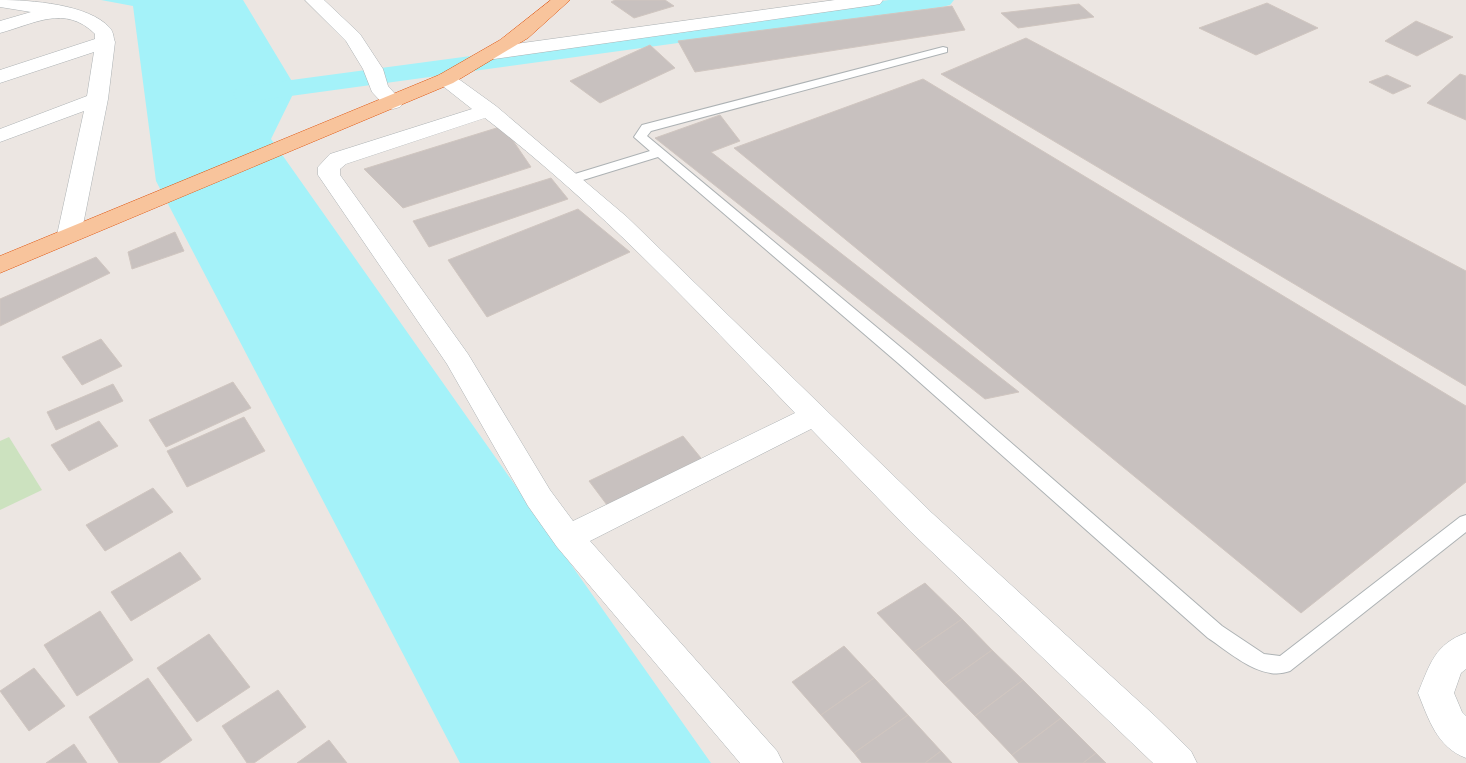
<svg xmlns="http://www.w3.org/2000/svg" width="1466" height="763" font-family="'DM Sans',sans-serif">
	<rect width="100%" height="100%" fill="#ece6e2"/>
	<path fill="#cce2bf" d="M9 437 42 490 0 510V441Z"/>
	<path fill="#a4f2f9" d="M101 0H243L296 88 271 139 711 763H460L156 181 133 6Z"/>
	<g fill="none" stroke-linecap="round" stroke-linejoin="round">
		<path fill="#a4f2f9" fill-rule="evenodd" d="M889 0H954L950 5 942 7 246 102 237 100 233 94 237 88 246 86Z"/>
	</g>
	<path fill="#c8c1bf" stroke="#d0c6c0" d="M615 0H665L674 6 634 18 611 2Z
		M1267 3 1318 28 1256 55 1199 28Z
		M1079 4 1094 17 1018 28 1001 13Z
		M952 6 965 30 695 72 678 41Z
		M1416 21 1453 37 1417 56 1385 41Z
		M1026 38 1466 271V386L941 74Z
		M650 45 675 68 600 103 570 81Z
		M1460 74 1466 76V120L1427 103Z
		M1387 75 1411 86 1393 94 1369 82Z
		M923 79 1466 406V482L1301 613 734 148Z
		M720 115 740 141 711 152 1019 392 985 399 655 138Z
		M503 126 531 167 403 208 364 169Z
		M551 178 568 199 429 247 413 221Z
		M578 209 630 252 487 317 448 260Z
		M175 232 184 251 132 269 128 252Z
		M96 257 110 273 0 326V299Z
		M101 339 122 366 82 385 62 357Z
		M233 382 251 408 166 447 149 420Z
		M113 384 123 401 56 430 47 412Z
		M244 417 265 451 187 487 167 451Z
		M99 421 118 446 69 471 51 445Z
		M683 436 705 463 610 509 589 481Z
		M153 488 173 512 105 551 86 525Z
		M180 552 201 579 131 621 111 592Z
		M925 583 962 619 914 652 877 613Z
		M100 611 133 660 77 696 44 645Z
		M962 619 992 650 944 684 914 652Z
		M209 634 250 687 197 722 157 668Z
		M844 646 874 678 821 715 792 682Z
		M992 650 1023 680 975 716 944 684Z
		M34 668 65 706 29 731 0 691Z
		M148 678 192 740 159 763H119L89 717Z
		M874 678 908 715 854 753 821 715Z
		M1023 680 1061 718 1012 755 975 716Z
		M278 690 306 727 254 763H247L222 726Z
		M908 715 941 751 925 763H862L854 753Z
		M1061 718 1096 753 1083 763H1019L1012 755Z
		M329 740 347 763H297Z
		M74 744 87 763H46Z
		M941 751 952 763H925Z
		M1096 753 1106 763H1083Z"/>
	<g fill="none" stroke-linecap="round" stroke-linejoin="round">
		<defs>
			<path id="service" d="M943 47 947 48V52L651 131 647 136 910 355 1222 626 1264 654 1280 656 1460 517 1466 515V532L1290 671C1261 682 1231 653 1208 638L898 363 658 157 570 184 563 180 565 177 650 151 634 137 642 125Z"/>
			<path id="minor" d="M0 0C30 0 89 4 110 28 114 33 113 37 115 42L108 99 81 235 77 240 69 242 61 240 57 235 84 111 0 142V129L87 96 94 52 0 83V70L95 39V34C65 4 34 24 0 33V21L31 12 0 7Z
				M305 0H324L360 34 383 69 388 86 403 103 400 107 393 109 386 107 372 92 363 69 346 41Z
				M835 0H883L880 4 874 5 494 59 487 57 484 53 487 49 494 47Z
				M446 73 453 75 496 106 627 217 932 513 1155 716 1191 751 1197 763H1153L910 531 811 429 590 541 777 751 783 763H740L557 547 528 506 447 364 318 175V167L330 154 472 109 439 83 436 79 439 75ZM485 118C598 205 696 310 795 413L573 521 550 490 468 354 340 175V169L346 164Z
				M1466 633V669L1461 673 1454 693 1462 712 1466 716V758C1437 747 1429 720 1418 693 1430 664 1435 644 1466 633Z"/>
			<path id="trunk" d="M551 0H570L528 38 453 83 0 273V256L439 75 500 40Z"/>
		</defs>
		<use href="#service" stroke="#adb2b4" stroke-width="2"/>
		<use href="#minor" stroke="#adb2b4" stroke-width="1"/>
		<use href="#trunk" stroke="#df540e" stroke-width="1"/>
		<use href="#service" fill="#fff" fill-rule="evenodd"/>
		<use href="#minor" fill="#fff" fill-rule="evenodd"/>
		<use href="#trunk" fill="#f8c49c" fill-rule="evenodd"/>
	</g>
</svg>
